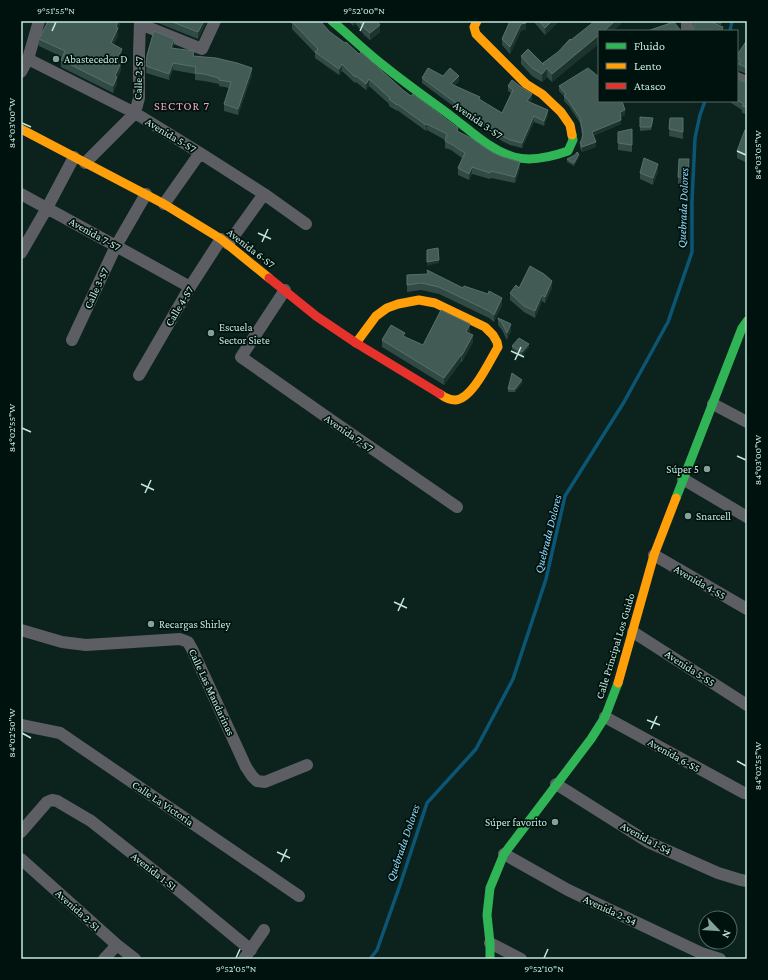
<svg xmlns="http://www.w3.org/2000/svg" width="768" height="980" font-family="'Crimson Pro',serif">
	<rect width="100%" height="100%" fill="#0b221d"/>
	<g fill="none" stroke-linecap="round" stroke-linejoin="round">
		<path stroke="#0c5675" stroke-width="3.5" d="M730 31 732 21
			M370 959 377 950 400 885 427 803 476 749 513 679 546 579 565 496 624 402 668 322 692 252V201L695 138 700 115 705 101"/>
		<path stroke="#5d5e64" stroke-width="12" d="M687 21V31
			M140 24 202 49 215 21
			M28 59 135 113 200 153 264 194 306 224
			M21 72 28 59 39 21
			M737 78 747 82
			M85 163 135 113 139 98V54L140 21
			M21 194 116 246 190 287
			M164 204 200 153
			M228 244 264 194
			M21 253 47 208 74 157
			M285 290 241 357 328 418 457 507
			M72 340 116 246 146 194
			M139 375 190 287 221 239
			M713 404 747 422
			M683 479 747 517
			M654 555 747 609
			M21 630 62 642 86 645 180 639 188 642 192 649 246 767 252 776 257 781 265 782 307 765
			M633 632 747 705
			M605 717 744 793
			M21 725 60 733 299 896
			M556 784 648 842 718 873 741 880 747 881
			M21 832 47 802 52 800 57 801 91 821 177 889 251 950
			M504 854 568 890 701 953 720 959
			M21 859 117 945 135 959
			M490 943 521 959
			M104 959 117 945
			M244 959 264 930"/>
		<path stroke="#30b455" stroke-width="9" d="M332 21C349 35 365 51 383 65 405 83 428 99 451 116 471 131 490 150 514 157 532 162 551 157 568 151L573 140 572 135
			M676 498 742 328 747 321
			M490 959V943L487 915 490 888 504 854 591 739 605 717 618 683"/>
		<path stroke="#ff9f0a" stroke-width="9" d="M477 21 474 27 476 34 526 84 542 94 561 112 570 125 572 135
			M21 129 164 204 221 239 269 278
			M356 343 376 316 387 308 398 304 419 300 435 303 485 327 493 335 497 342 498 347C490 360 472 400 455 400 450 400 444 397 440 394
			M618 683 654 555 676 498"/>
		<path stroke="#e5322d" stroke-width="9" d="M269 278 316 316 356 343 440 394"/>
	</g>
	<path fill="#324a44" d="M48 21H121L118 29V36L113 45 122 56 119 62 121 70 117 78V84L113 93 61 67V60L62 57 39 46V39Z
		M153 21H207L198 39Z
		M288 21H320L330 32 359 54 403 90 458 132 520 168 515 183 491 178 490 179 472 174 469 180 458 175V168L462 158 451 150 445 148V140L427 130 426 131 397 110V111L389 106V104L369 86 366 90 356 82 355 83 342 71 339 75 315 58V53L292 29V24Z
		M349 21H377L380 32 370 40 364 35 356 24 353 26Z
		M509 21H526V29L521 31 510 54 502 45V39L509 24Z
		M533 21H559L545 35Z
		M592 21H621V24L552 82 547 77 542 82 532 76 521 64V56L543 63 558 52 571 40 593 23Z
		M663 21H670V23L681 31H650V30L669 24Z
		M694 21H722L721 25 713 23 723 31H693L694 25Z
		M747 40V74L739 71V66L737 65V55Z
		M174 46 173 48 194 56 252 75 238 115 224 111V104L229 88 219 86V84L204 81 195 80V74L173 70 169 80 146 73 147 55Z
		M443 76 459 81 454 86 502 113 511 93 508 91V86L532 99 530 102 548 115 544 126 534 122 522 148 510 145 502 141 487 131 422 83V78Z
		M737 79 747 83V114L742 113V110L728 101H737Z
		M559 86 625 115 621 117V124L593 136 596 147 582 152 580 148V143L582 136 580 123 569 106 564 101V96L559 91Z
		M670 101H697L670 102Z
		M640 117 653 121 651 130 640 131Z
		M670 118H683V139L669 136Z
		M632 129V152L618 150V132Z
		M747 130V163L737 158V151Z
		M579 157 574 166 567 162V159Z
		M689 166 688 184H678V177Z
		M658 171 653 185 640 179V173Z
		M407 275 463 288 502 305 494 322 489 318 439 294 421 290 407 292Z
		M519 288H552L545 303 542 301 535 318 524 312 510 300V293Z
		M498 319 511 331 507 340 502 330 498 325Z
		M470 331 469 333 473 342 462 362H461L444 385 382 347V340L405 337 423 345Z
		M512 346 529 347 522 356 512 349Z
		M522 383 515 392H508V389Z"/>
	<path fill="#1c332e" d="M118 21H121L118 29V36L111 50V43L116 27Z
		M204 21H207L198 39V32Z
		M353 21H356V24L353 26Z
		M552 21H559L545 35V28Z
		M615 21H621V24L613 31H604Z
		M526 23V29L521 31 510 54V47L521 24Z
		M380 25V32L370 40V33Z
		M599 35V44L552 82V74Z
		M174 39V46L171 54V48Z
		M122 49V56L116 68V61Z
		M121 63V70L117 78V84L113 93V86L115 76Z
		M173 63V70L169 80V74Z
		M342 64V71L339 75V69Z
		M252 68V75L238 115V109Z
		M547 68V77L542 82V74Z
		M459 76V81L451 89V84Z
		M369 79V86L366 90V84Z
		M532 94V99L527 106V101Z
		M548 110V115L544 126V121Z
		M625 110V115L620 117V112Z
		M534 116V122L522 148V143Z
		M621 120V124L592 136V132Z
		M427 124V130L426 131V125Z
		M596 142V147L582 152V147Z
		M579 154V157L574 166V163Z
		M520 162V168L515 183V177Z
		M658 164V171L653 185V178Z
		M472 167V174L469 180V174Z
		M439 260V263L427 266V262Z
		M552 281V288L545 303V297Z
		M542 295V301L535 318V311Z
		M502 298V305L494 322V315Z
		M470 324V331L466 339V332Z
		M511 324V331L507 340V333Z
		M473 335V342L462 362V355Z
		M529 344V347L522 356V352Z
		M461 355V362L444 385V378Z
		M522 380V383L515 392V389Z"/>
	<path fill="#425b55" stroke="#56716a" d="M48 21H118L116 27 118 28 111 43 122 49 116 61 121 63 115 76 117 77 113 86 61 60 65 51 39 39Z
		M170 21H204L198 32Z
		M293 21H320L330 32 345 43 346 42 359 54 361 52 403 90 411 96 413 94 458 128 457 131 471 138 493 153 503 157 520 162 515 177 491 171 490 173 472 167 469 174 458 168 465 153 451 144 445 141 447 134 427 124 426 125 397 104V105L389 99 390 98 369 79 366 84 356 76 355 77 342 64 339 69 315 52 318 49 292 22Z
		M359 21H377L380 25 370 33 364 28Z
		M510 21H526V23L521 24 510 47 502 39Z
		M539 21H552L545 28Z
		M595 21H615L604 31H599V35L552 74 547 68 542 74 532 68 521 56 528 49 544 65 543 63 558 52 570 39 571 40Z
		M694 21H709L723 27 722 31H696L693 29 694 25Z
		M674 22 681 31H651L650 30Z
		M154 31 174 39 171 48 194 51 193 56 216 58 237 63 252 68 238 109 224 104 231 82 219 80V78L204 74 195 73 196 67 173 63 169 74 146 66 147 55Z
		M747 40V68L739 64 741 60 737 58V55Z
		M428 68 443 76 450 68 459 76 451 84 480 97 479 99 502 113 513 90 508 86 512 80 521 87 532 94 527 101 548 110 544 121 534 116 522 143 510 140 502 136 487 126 422 78Z
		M588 68 599 77V101H622L625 110 620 112 621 120 592 132 596 142 582 147 580 143 582 139 583 133 580 118 569 101 564 96 566 94 559 86Z
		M737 79 747 83V107L742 106 744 104 737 100Z
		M640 117 653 118 651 127H640Z
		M670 118H683V132L669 129Z
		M632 129V145L618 143V132Z
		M745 130H747V156L737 151Z
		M577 152 579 154 574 163 567 159 575 155Z
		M644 158 658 164 653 178 640 173Z
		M679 159H689L688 178 678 177Z
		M438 248 439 260 427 262V250Z
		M530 266 544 274 552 281 545 297 542 295 535 311 524 306 510 293 516 285 519 288Z
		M427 270 463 288 464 286 488 294 489 291 502 298 494 315 489 311 439 287 421 283 407 285V275L428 274Z
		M441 310 470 324 466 332 473 335 462 355H461L444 378 382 340 391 325 405 333 403 336 423 345Z
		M498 318 511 324 507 333 502 323 498 319Z
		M519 338 529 344 522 352 512 346Z
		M512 373 522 380 515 389H508Z"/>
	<path fill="none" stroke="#c4e8dd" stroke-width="1.5" d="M52 31 56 22M360 31 364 22M22 123 31 127M737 151 746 155M258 233 271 239M262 242 268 229M511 351 524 357M515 360 521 347M22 428 31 432M737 456 746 460M141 484 154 490M145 493 151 480M394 602 407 608M398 611 404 598M647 720 660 725M651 729 657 716M22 733 31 738M737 761 746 766M277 852 290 858M281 862 287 849M236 958 240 949M544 958 548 949"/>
	<g fill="#83a39a" stroke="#00120d" stroke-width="1.5">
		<circle cx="56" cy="59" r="4"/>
		<circle cx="211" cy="333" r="4"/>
		<circle cx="707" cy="469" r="4"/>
		<circle cx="688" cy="516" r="4"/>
		<circle cx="151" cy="624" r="4"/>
		<circle cx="555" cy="822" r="4"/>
	</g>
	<g text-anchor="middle" stroke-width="3.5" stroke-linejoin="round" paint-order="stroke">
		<g font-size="11" fill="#c4e8dd" stroke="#00120d" text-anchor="start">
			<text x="64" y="63">Abastecedor D</text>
			<text x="219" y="331">Escuela<tspan x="219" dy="13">Sector Siete</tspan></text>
			<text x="699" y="473" text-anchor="end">Súper 5</text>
			<text x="696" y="520">Snarcell</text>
			<text x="159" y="628">Recargas Shirley</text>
			<text x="547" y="826" text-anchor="end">Súper favorito</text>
		</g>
		<g font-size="11" fill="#c4e8dd" stroke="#00120d">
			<text transform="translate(138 78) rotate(-88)" y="4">Calle 2-S7</text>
			<text transform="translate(478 120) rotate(35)" y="4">Avenida 3-S7</text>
			<text transform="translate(171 135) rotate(31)" y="4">Avenida 5-S7</text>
			<text transform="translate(95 234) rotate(29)" y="4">Avenida 7-S7</text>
			<text transform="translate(251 248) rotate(38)" y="4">Avenida 6-S7</text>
			<text transform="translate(96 288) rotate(-65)" y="4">Calle 3-S7</text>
			<text transform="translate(179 306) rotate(-59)" y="4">Calle 4-S7</text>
			<text transform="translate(349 433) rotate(35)" y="4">Avenida 7-S7</text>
			<text transform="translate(700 582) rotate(30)" y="4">Avenida 4-S5</text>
			<text transform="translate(615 646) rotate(-73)" y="4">Calle Principal Los Guido</text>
			<text transform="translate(690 668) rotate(33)" y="4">Avenida 5-S5</text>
			<text transform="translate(212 692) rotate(65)" y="4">Calle Las Mandarinas</text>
			<text transform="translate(674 755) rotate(29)" y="4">Avenida 6-S5</text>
			<text transform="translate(163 803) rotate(34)" y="4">Calle La Victoria</text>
			<text transform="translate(646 838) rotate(29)" y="4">Avenida 1-S4</text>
			<text transform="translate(154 871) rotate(38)" y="4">Avenida 1-S1</text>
			<text transform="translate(78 910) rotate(42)" y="4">Avenida 2-S1</text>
			<text transform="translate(610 910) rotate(25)" y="4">Avenida 2-S4</text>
		</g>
		<g font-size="12" letter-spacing="1" fill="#f3a4c2" stroke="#00120d">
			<text x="182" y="110">SECTOR 7</text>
		</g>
		<g font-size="12" font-style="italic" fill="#95d7fd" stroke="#00120d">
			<text transform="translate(683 208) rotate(-88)" y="4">Quebrada Dolores</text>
			<text transform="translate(548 534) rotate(-76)" y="4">Quebrada Dolores</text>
			<text transform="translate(403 843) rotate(-71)" y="4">Quebrada Dolores</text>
		</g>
	</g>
	<rect width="768" height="980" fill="none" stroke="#00120d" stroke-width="44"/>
	<rect x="598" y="30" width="140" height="72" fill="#00120d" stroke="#4e6860"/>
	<rect x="606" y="43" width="20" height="6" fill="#30b455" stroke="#4e6860"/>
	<text x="634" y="50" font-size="12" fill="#c4e8dd">Fluido</text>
	<rect x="606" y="63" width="20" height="6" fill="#ff9f0a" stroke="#4e6860"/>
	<text x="634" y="70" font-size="12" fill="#c4e8dd">Lento</text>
	<rect x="606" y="83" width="20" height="6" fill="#e5322d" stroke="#4e6860"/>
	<text x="634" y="90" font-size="12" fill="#c4e8dd">Atasco</text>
	<g transform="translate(718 930) rotate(115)"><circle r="19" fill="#00120d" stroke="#4e6860"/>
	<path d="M0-3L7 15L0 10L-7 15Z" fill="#83a39a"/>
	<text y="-6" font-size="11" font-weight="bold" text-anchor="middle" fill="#c4e8dd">N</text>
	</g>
	<rect x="22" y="22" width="724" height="936" fill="none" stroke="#c4e8dd" stroke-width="1.5"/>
	<g font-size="10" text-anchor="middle" fill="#c4e8dd">
		<text x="56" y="14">9°51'55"N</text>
		<text x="364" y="14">9°52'00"N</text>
		<text transform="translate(11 123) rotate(-90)" y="4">84°03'00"W</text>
		<text transform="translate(757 155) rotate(-90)" y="4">84°03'05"W</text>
		<text transform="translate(11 428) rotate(-90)" y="4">84°02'55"W</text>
		<text transform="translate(757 460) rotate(-90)" y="4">84°03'00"W</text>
		<text transform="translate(11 733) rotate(-90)" y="4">84°02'50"W</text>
		<text transform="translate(757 766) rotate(-90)" y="4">84°02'55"W</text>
		<text x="236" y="972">9°52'05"N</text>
		<text x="544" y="972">9°52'10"N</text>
	</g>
</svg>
